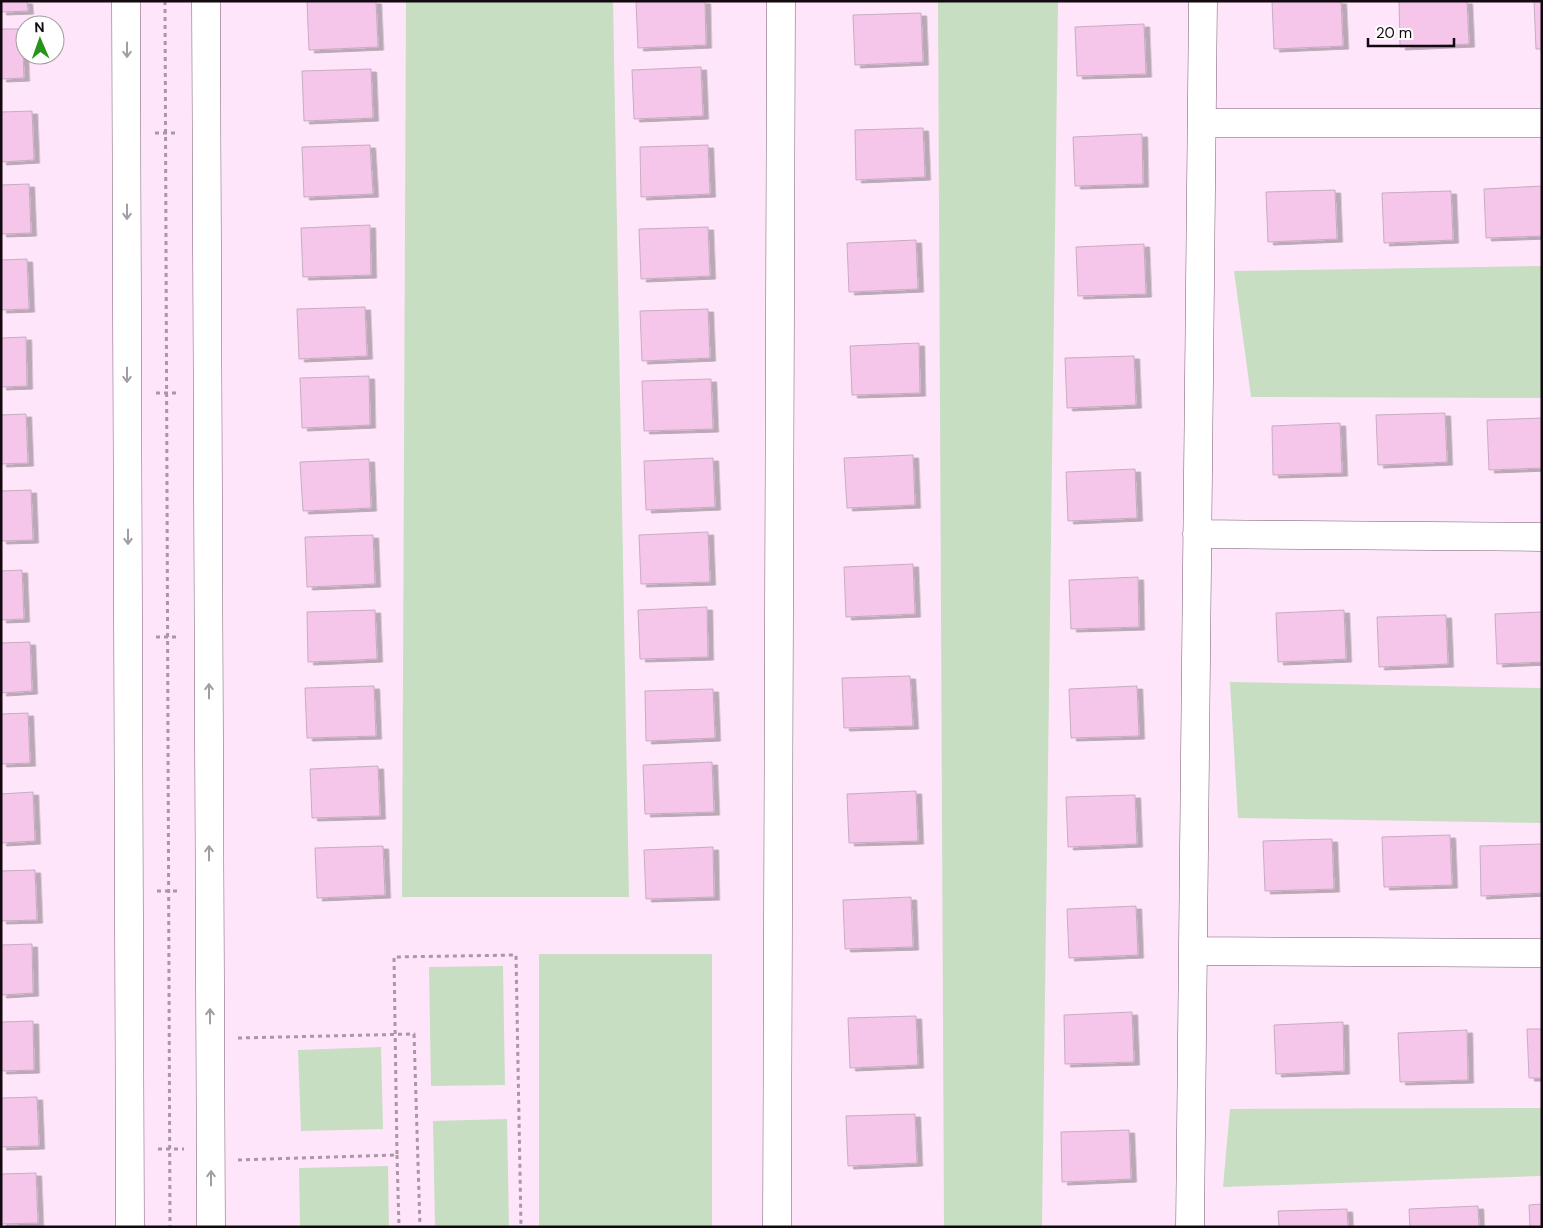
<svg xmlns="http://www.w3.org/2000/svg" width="1543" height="1228" font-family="'DM Sans',sans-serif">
	<defs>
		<filter id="shadow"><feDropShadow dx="5.5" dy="3" stdDeviation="0" flood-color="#0004"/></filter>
	</defs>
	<rect width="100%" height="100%" fill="#ffe5f9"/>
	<path fill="#c7dec3" d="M406 1H613L629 897H402Z
		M938 1H1058L1042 1227H944Z
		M1542 266V398L1251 397 1234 271Z
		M1230 682 1542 688V823L1238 818Z
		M539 954H712V1227H539Z
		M503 966 505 1085 431 1086 429 967Z
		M381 1047 383 1129 301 1131 298 1050Z
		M1542 1108V1176L1223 1187 1230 1109Z
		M507 1119 509 1227H435L433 1121Z
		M388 1166 389 1227H300L299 1168Z"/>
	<path fill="#f5c5ea" stroke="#c9abc2" filter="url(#shadow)" d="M1 1H27L28 11 1 12Z
		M307 1H376L378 47 309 50Z
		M636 1H705L706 45 638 48Z
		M1272 1H1341L1343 46 1274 49Z
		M1399 1H1467L1469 44 1400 47Z
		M1534 1H1542V49H1536Z
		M921 13 923 62 855 65 853 15Z
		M1144 24 1146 74 1077 76 1075 27Z
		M1 29H22L24 78 1 79Z
		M701 67 703 116 634 119 632 70Z
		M371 69 373 118 304 121 302 71Z
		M32 111 34 160 1 162V112Z
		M923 128 925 177 856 180 855 130Z
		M1142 134 1143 184 1075 186 1073 137Z
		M370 145 373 194 304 197 302 147Z
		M708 145 710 194 641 197 640 147Z
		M29 184 31 233 1 234V185Z
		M1542 186V236L1486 238 1484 189Z
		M1335 190 1337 239 1268 242 1266 192Z
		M1451 191 1453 240 1384 243 1382 193Z
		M370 225 371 275 303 277 301 228Z
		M708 227 710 276 641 279 639 229Z
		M916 240 918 289 849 292 847 243Z
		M1144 244 1146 294 1078 296 1076 247Z
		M27 259 29 309 1 310V260Z
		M365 307 367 356 299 359 297 309Z
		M708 309 710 358 642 361 640 311Z
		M26 337 27 386 1 387V338Z
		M919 343 920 393 852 395 850 346Z
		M1134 356 1136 405 1067 408 1065 358Z
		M369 376 370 425 302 428 300 378Z
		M711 379 713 429 644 431 642 381Z
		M1445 413 1447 462 1378 465 1376 415Z
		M26 414 28 463 1 464V415Z
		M1542 418V468L1489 470 1487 420Z
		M1340 423 1342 473 1273 475 1272 426Z
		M913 455 915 505 847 508 844 458Z
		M713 458 715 507 646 510 644 461Z
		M369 459 371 508 303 511 300 462Z
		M1135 469 1137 518 1068 521 1066 472Z
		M31 490 33 540 1 541V491Z
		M708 532 710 582 641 584 639 535Z
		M373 535 375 584 307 587 305 537Z
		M913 564 915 614 846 617 844 567Z
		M22 570 24 619 1 620V571Z
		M1138 577 1139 627 1071 629 1069 580Z
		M707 607 708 657 640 659 638 610Z
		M375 610 377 659 308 662 307 612Z
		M1344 610 1346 659 1278 662 1276 613Z
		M1542 612V662L1497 664 1495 614Z
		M1446 615 1448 664 1379 667 1377 617Z
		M30 642 32 691 1 693V643Z
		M910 676 913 726 844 728 842 678Z
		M374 686 376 736 307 738 305 688Z
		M1137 686 1139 736 1071 738 1069 689Z
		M713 689 715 738 646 741 645 691Z
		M28 713 30 763 1 764V714Z
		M712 762 714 812 645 814 643 765Z
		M378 766 380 816 312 818 310 769Z
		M916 791 918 841 849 843 847 794Z
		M33 792 35 841 1 843V794Z
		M1135 795 1137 844 1068 847 1066 797Z
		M1450 835 1452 885 1384 887 1382 837Z
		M1332 839 1334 889 1265 891 1263 841Z
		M1542 844V893L1481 896 1480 846Z
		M383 846 385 895 317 898 315 848Z
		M713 847 714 897 646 899 644 850Z
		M35 870 37 920 1 921V871Z
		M911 897 913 947 845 949 843 900Z
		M1136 906 1138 955 1069 958 1067 909Z
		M32 944 33 993 1 995V945Z
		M1132 1012 1134 1062 1065 1064 1064 1015Z
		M916 1016 918 1065 850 1068 848 1018Z
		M33 1021 34 1070 1 1071V1022Z
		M1343 1022 1344 1071 1276 1074 1274 1025Z
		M1527 1029H1542V1078H1529Z
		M1467 1030 1468 1080 1400 1082 1398 1033Z
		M37 1097 39 1146 1 1147V1098Z
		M915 1114 917 1163 848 1166 846 1116Z
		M1129 1130 1131 1179 1062 1182 1061 1132Z
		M36 1173 38 1223 1 1224V1174Z
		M1542 1204V1227H1530L1529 1205Z
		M1478 1206 1479 1227H1410L1409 1209Z
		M1347 1209 1348 1227H1279L1278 1211Z"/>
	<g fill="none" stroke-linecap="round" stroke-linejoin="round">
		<defs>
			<path id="street" d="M126 1 130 1227
				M206 1 211 1227
				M1202 123H1542
				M1197 534 1542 537
				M1193 951 1542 953
				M777 1227 781 1
				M1190 1227 1203 1"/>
		</defs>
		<use href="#street" stroke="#775c71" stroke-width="29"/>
		<path stroke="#aa96a6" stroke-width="3" stroke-dasharray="4 4" stroke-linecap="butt" d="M165 1 170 1227
			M155 133H179
			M156 393H179
			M156 637H180
			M157 891H181
			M238 1038 414 1034 420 1227
			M158 1149H184
			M397 1155 399 1227
			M238 1160 397 1155 394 957 516 955 521 1227"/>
		<use href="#street" stroke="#fff" stroke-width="28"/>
	</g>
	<defs><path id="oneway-shaft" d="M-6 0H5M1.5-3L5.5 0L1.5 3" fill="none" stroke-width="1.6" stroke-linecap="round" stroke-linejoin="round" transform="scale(1.25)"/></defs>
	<g stroke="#a19da0">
		<use href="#oneway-shaft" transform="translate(127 50) rotate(90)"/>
		<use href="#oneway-shaft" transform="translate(127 212) rotate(90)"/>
		<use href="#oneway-shaft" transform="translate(127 375) rotate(90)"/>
		<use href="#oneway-shaft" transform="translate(128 537) rotate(90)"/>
		<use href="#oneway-shaft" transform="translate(209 691) rotate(-90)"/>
		<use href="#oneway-shaft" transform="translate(209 853) rotate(-90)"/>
		<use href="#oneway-shaft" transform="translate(210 1016) rotate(-90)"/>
		<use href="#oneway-shaft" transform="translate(211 1178) rotate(-90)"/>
	</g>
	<rect width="1543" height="1228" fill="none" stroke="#130911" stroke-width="5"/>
	<g transform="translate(40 40) rotate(358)"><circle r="24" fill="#ffffff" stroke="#a19da0"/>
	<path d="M0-4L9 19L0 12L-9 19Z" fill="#28931a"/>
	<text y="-8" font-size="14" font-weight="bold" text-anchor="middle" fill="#130911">N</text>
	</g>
	<path d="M1368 38v8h86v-8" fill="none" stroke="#130911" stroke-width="2.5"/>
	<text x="1376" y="38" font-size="15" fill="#130911" stroke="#ffffff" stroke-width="4" paint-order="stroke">20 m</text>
</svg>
